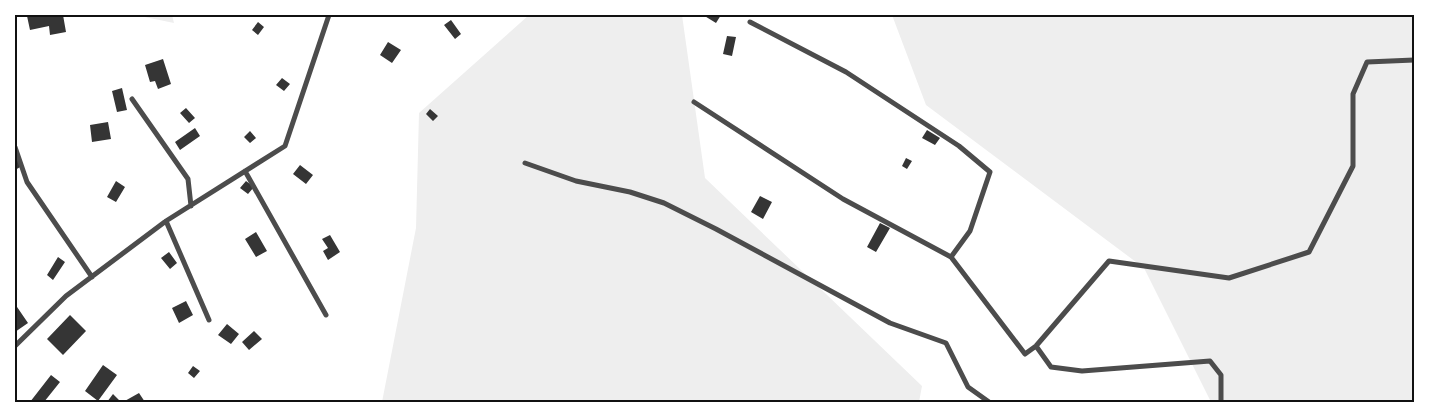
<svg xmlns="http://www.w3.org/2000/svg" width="1429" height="417" font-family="Inter,sans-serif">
	<rect width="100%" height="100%" fill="#fff"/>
	<path fill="#eee" d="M135 15H172L174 23Z
		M529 15H682L705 178 922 386 919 402H382L416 228 419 113Z
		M892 15H1414V402H1211L1144 268 926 105Z"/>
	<path fill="#353535" d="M33 15H63L66 32 50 35 49 26 30 30 27 16Z
		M703 15H721L716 23Z
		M451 20 461 34 455 39 444 25Z
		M258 22 264 27 258 35 252 30Z
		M727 36 736 37 732 56 723 54Z
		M388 42 401 50 392 63 380 55Z
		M163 59 171 84 158 89 155 81 150 82 145 65Z
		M282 78 290 84 284 91 276 85Z
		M122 88 127 110 117 112 112 91Z
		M186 108 195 118 189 123 180 113Z
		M430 109 438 116 433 121 426 114Z
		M108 122 111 139 92 142 90 125Z
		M195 128 200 136 180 150 175 142Z
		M927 130 940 138 935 145 922 138Z
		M250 131 256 138 250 143 244 137Z
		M15 153 22 166 15 170Z
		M906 158 912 161 907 169 902 166Z
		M300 165 313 175 306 184 293 174Z
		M116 181 125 187 116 202 107 197Z
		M246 181 254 187 248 194 240 188Z
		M760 196 772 202 763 219 751 212Z
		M880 223 890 228 876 252 867 247Z
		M256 232 267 251 256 257 245 239Z
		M330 235 340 252 328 260 323 251 328 248 322 239Z
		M169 252 177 263 170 269 161 258Z
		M58 257 65 262 53 280 47 275Z
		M186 301 193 315 179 323 172 308Z
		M15 304 28 323 15 332Z
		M70 315 86 331 63 355 47 339Z
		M227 324 239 334 231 344 218 335Z
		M254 331 262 339 249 350 242 342Z
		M103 365 117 375 98 401 85 391Z
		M193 366 200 371 194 378 188 373Z
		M51 375 60 382 44 402H30Z
		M139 393 145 402H123Z
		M113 394 119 400 117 402H107Z"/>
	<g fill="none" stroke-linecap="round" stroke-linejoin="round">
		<path stroke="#4c4c4c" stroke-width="5" d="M750 22 846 72 959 146 990 172 970 231 951 257
			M132 99 188 179 191 206
			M694 102 843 199 951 257 1025 354 1036 346 1109 261 1229 278 1309 252 1353 166V94L1367 62 1414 60
			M15 147 27 182 92 277
			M525 163 576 181 630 192 664 203 716 229 890 323 946 343 968 387 989 402
			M245 171 326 315
			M166 221 209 320
			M15 346 66 296 166 221 285 146 329 15
			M1036 346 1051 367 1082 371 1210 361 1221 375V402"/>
	</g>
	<rect width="1429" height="417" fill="none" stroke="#ffffff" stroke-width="32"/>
	<rect x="16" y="16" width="1397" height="385" fill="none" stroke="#111" stroke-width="2"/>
</svg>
